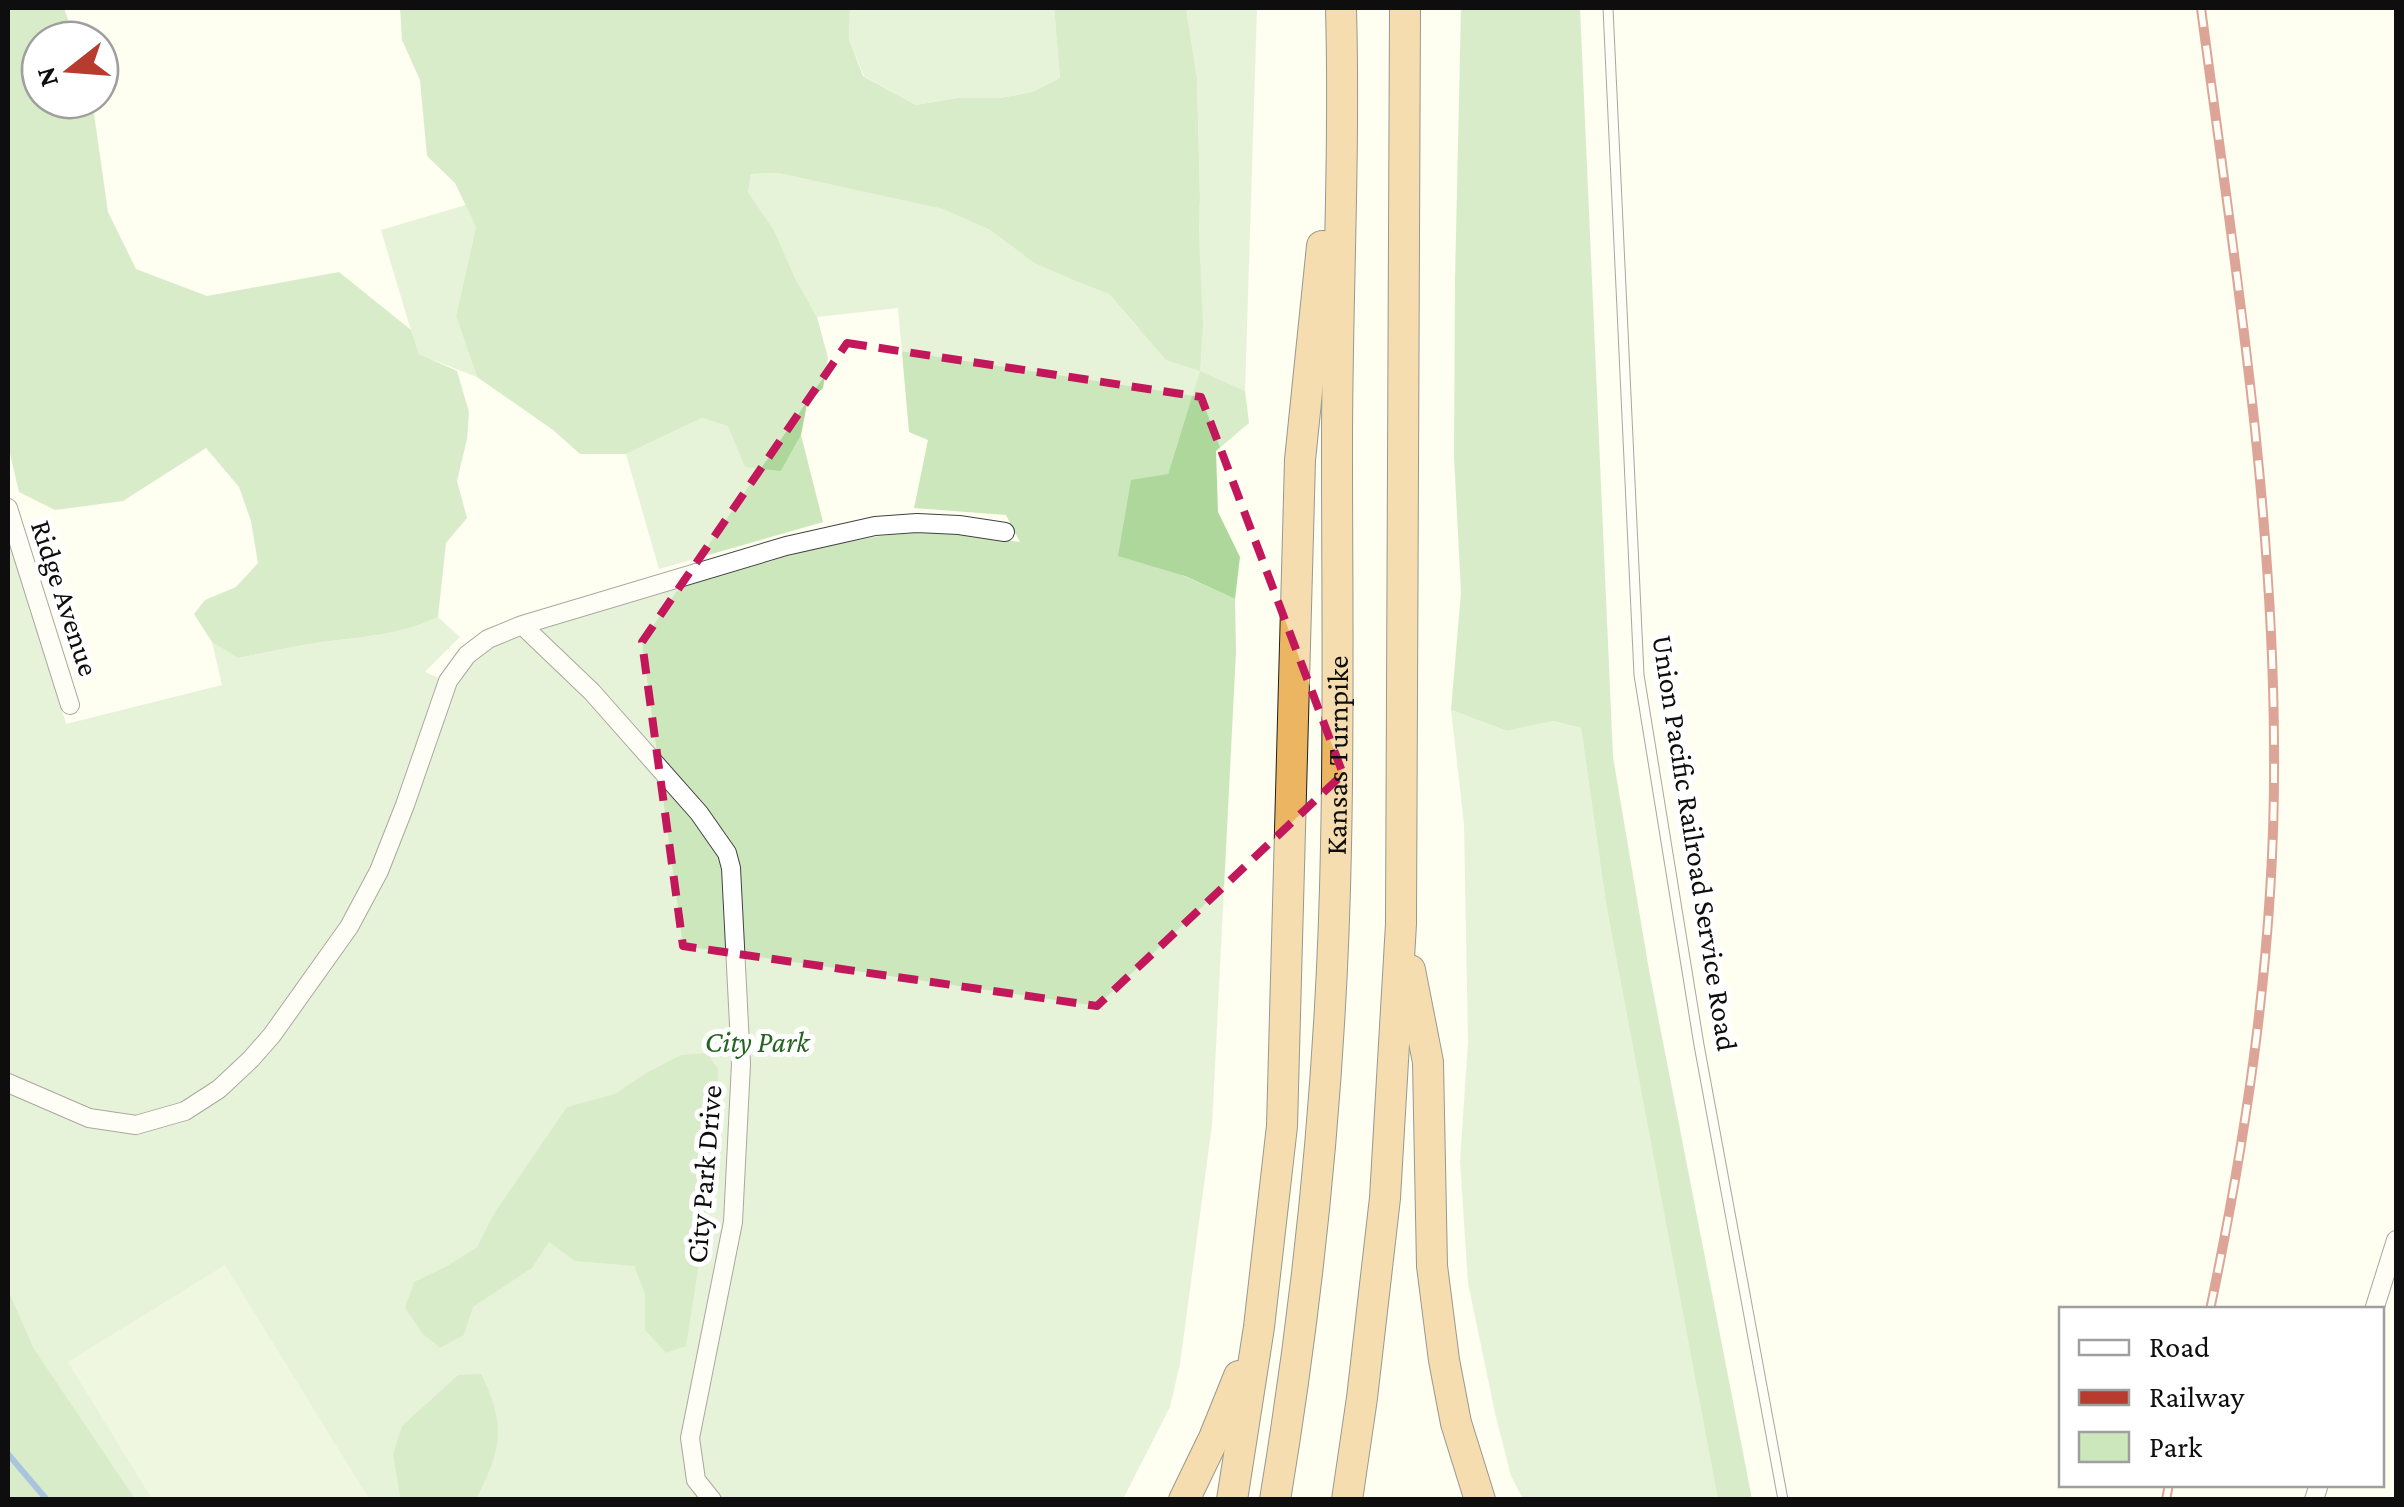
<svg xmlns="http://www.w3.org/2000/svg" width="2404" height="1507" font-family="'Crimson Pro',serif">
	<rect width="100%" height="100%" fill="#fefef1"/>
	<path fill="#cce7bc" d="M850 8H1054L1060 78 1032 92 1000 98H957L916 105 864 76 849 39Z
		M1186 8H1257L1245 391 1200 372 1168 474 1182 575 1235 599 1236 652 1212 1125 1180 1364 1170 1407 1123 1499H8V530L66 724 222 685 212 642 239 658C264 653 290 647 316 643 359 637 399 636 438 617L460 637 425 672 458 686C473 659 484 652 511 638L807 550 880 536 934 531 1020 542 1006 515 914 508 928 440 909 432 898 308 817 317 795 278 774 230 748 192 751 174 778 173 944 209 990 230 1034 263 1075 281 1109 294 1138 328 1199 234 1200 198 1197 78Z
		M466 205 476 227 456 316 477 377 418 354 381 230Z
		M702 418 728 425 781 471 801 435 823 522 659 569 626 454Z
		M1451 710 1507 731 1553 721 1581 728 1606 904 1719 1499H1523L1511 1476 1495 1413 1468 1283 1460 1161 1468 1042 1464 824Z"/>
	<path fill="#aed79c" d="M8 8H64L75 40H40V100H92L108 212 136 269 207 296 339 272 411 330 419 354 457 371 469 412 467 439 457 481 467 518 446 543 438 617C399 636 358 637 316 643 290 647 264 653 238 658L212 642 194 614 205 600 236 587 258 563 251 521 239 487 206 448 123 501 55 510 19 492 8 445Z
		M400 8H850L849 39 863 76 916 105 957 98H1000L1032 92 1060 78 1054 8H1186L1197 78 1200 198 1199 234 1203 325 1200 371 1245 391 1249 423 1216 451 1218 512 1240 557 1235 599 1185 576 1118 556 1131 480 1168 474 1200 371 1166 360 1109 294 1075 281 1034 263 990 230 943 209 778 173 751 174 748 192 774 230 795 278 817 317 828 358 823 388 807 404 801 435 781 471 745 467 728 426 702 418 626 454H580L553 430 477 377 456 316 476 227 455 183 427 156 420 80 402 40Z
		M1461 8H1580L1613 757 1649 970 1752 1499H1718L1606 904 1581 728 1553 721 1507 731 1451 710 1461 592 1454 456 1455 280Z
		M707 1053 718 1069V1127L710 1195 686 1346 666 1353 645 1330V1294L634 1266 575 1261 549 1242 532 1268 473 1307 464 1335 440 1348 423 1334 405 1308 414 1282 447 1266 477 1247 495 1212 567 1107 615 1094 646 1073 681 1055Z
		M8 1290 34 1349 135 1499H8Z
		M481 1374C507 1426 502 1449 476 1499H403L400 1497 393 1454 402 1426 458 1375Z"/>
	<path fill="#deefcd" d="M225 1265 369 1499H152L68 1362Z"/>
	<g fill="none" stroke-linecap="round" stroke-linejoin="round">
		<path stroke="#437ec6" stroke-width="6" d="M8 1454 47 1500"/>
		<defs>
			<path id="lane" d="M1608 8 1639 675 1699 1045 1783 1500"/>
			<path id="street" d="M8 508 70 705
				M522 625 592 692 699 813 727 853 731 868 741 1064 733 1222 690 1438 696 1480 712 1500
				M8 1083 89 1118 136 1125 185 1111 219 1089 251 1059 272 1035 349 927 379 871 405 805 448 681 467 655 488 639 522 625 786 546 875 526 917 523 959 525 1005 532
				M2374 1310 2396 1240
				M2314 1500 2319 1484"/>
			<g id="highway">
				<path d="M1410 970 1428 1062 1432 1266 1444 1360 1456 1423 1480 1500"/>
				<path d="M1184 1500 1214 1438 1239 1376"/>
				<path d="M1232 1500 1259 1327 1282 1126 1300 460 1322 246"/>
				<path id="s1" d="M1275 1500C1311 1283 1332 1065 1336 846 1339 712 1337 579 1337 446 1337 300 1345 153 1341 8"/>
				<path d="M1347 1500 1362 1398 1385 1198 1401 924 1405 8"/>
			</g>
		</defs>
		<use href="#lane" stroke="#414141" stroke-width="11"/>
		<use href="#street" stroke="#414141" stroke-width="20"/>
		<use href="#highway" stroke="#1f1f1f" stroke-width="32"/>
		<use href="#lane" stroke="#fff" stroke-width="9"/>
		<use href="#street" stroke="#fff" stroke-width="18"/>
		<use href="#highway" stroke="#ecb561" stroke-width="30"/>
		<defs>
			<path id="rail" d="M2201 8C2233 252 2273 499 2274 746 2276 936 2249 1124 2210 1310
				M2166 1500 2169 1484"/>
		</defs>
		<use href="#rail" stroke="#b73b2e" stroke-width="10"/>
		<use href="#rail" stroke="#fff" stroke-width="6" stroke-dasharray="19" stroke-linecap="butt"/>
	</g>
	<path d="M0 0H2404V1507H0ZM847 343 1201 397 1343 774 1097 1006 683 946 642 642Z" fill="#fefef1" fill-opacity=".55" fill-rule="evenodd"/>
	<path fill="none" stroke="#c2185b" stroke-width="8" stroke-dasharray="20 12" stroke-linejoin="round" d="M847 343 1201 397 1343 774 1097 1006 683 946 642 642Z"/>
	<g text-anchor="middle" stroke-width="10" stroke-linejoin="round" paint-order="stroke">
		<g font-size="30" fill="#0e0e0e" stroke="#fff">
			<text transform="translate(65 598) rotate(72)" y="10">Ridge Avenue</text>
			<text dy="10" stroke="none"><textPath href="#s1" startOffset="748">Kansas Turnpike</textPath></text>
			<text transform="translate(1695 843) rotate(81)" y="10">Union Pacific Railroad Service Road</text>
			<text transform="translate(704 1174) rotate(-85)" y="10">City Park Drive</text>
		</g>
		<g font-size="30" font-style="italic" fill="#266322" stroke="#fff">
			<text x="757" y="1052">City Park</text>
		</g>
	</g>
	<rect width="2404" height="1507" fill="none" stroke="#0e0e0e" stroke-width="20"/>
	<rect x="2059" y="1307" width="325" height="180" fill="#ffffff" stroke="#9f9f9f" stroke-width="2.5"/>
	<rect x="2079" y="1340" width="50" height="15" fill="#ffffff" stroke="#9f9f9f" stroke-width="2.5"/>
	<text x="2149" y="1357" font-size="30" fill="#0e0e0e">Road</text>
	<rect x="2079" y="1390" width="50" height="15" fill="#b73b2e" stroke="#9f9f9f" stroke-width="2.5"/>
	<text x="2149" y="1407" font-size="30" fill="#0e0e0e">Railway</text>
	<rect x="2079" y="1432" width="50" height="30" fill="#cce7bc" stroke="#9f9f9f" stroke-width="2.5"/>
	<text x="2149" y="1457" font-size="30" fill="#0e0e0e">Park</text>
	<g transform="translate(70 70) rotate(253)"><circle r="48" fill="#ffffff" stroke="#9f9f9f" stroke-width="2.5"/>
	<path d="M0-8L18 38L0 25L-18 38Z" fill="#b73b2e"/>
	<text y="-15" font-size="28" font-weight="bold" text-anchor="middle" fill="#0e0e0e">N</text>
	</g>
</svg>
